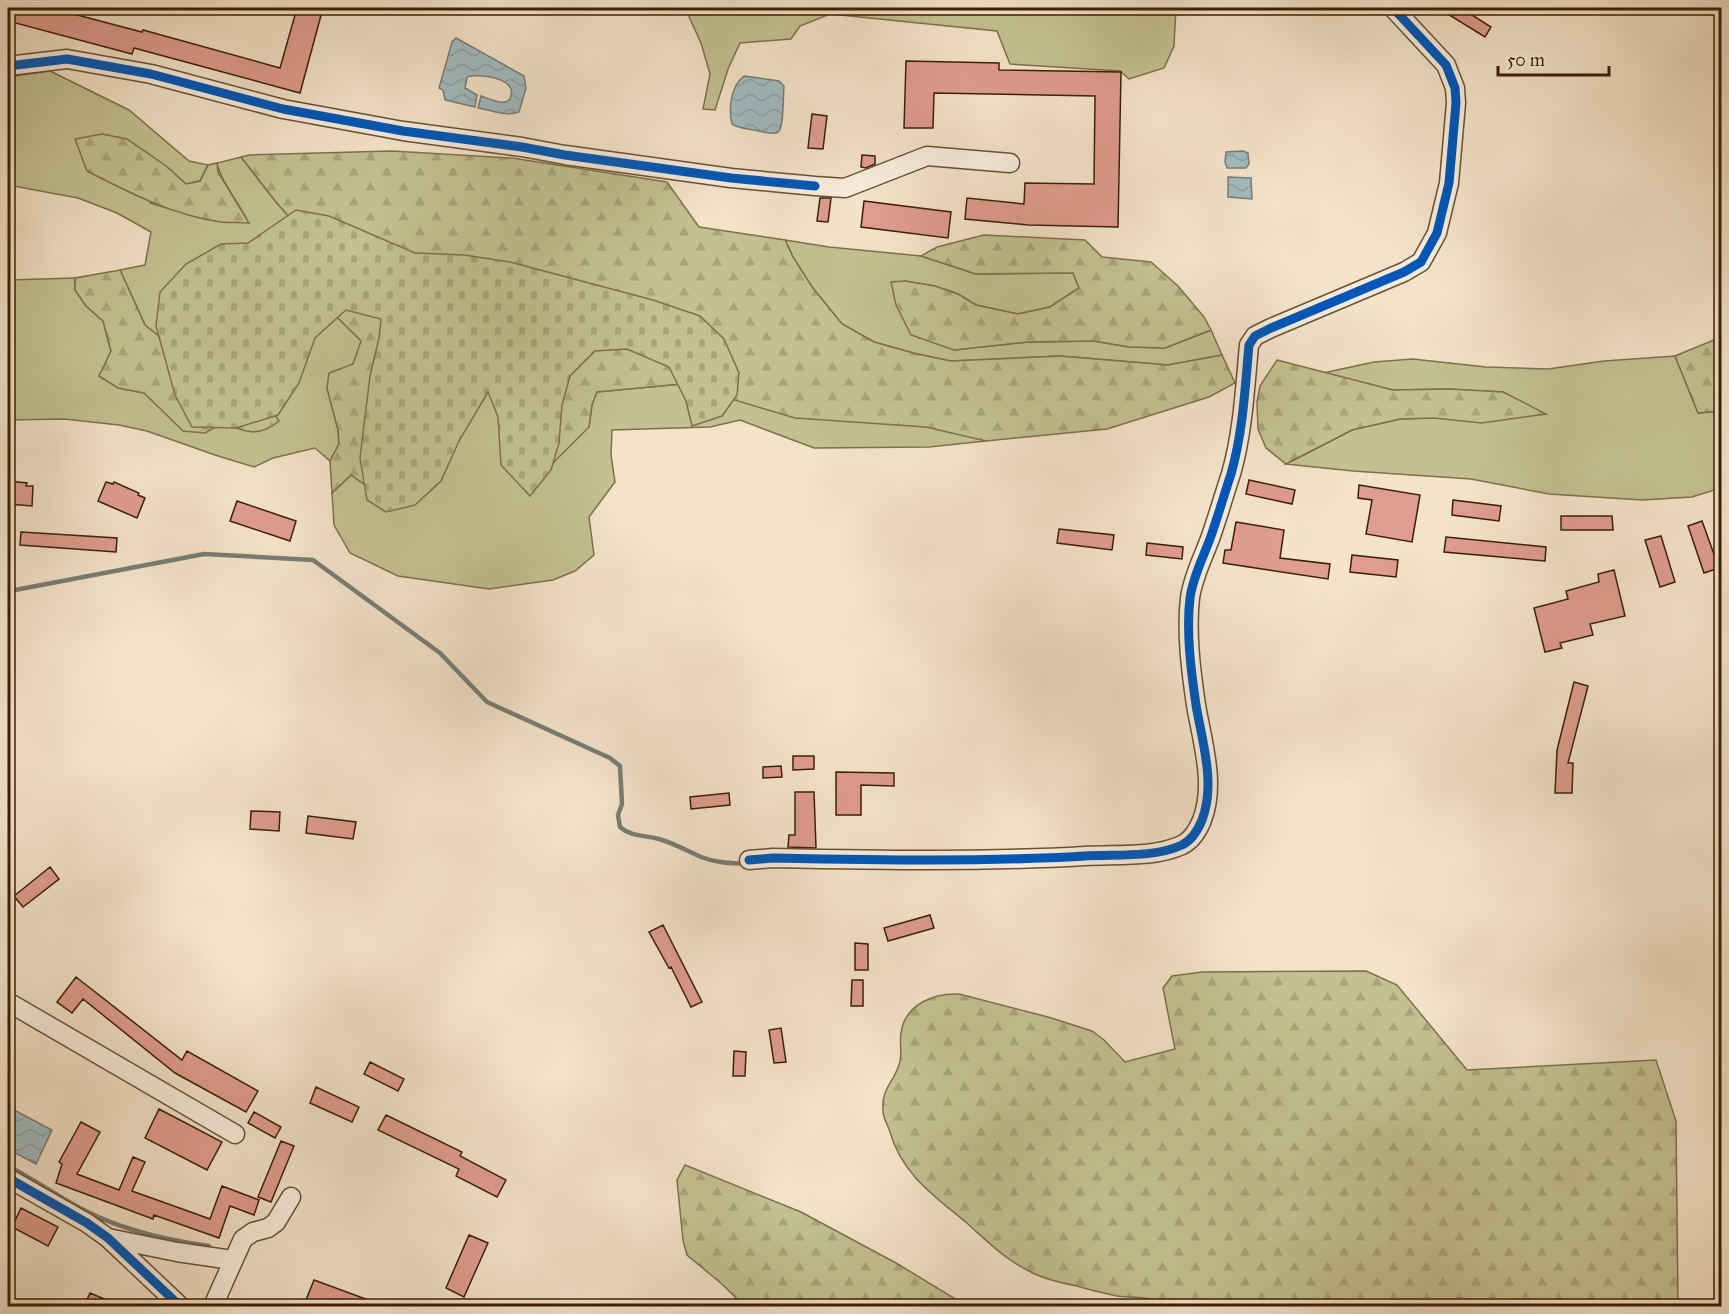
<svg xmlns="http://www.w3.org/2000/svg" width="1729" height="1314" font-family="'IM FELL Great Primer',serif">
	<defs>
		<pattern id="forest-firs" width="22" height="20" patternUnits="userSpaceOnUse" patternTransform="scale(1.5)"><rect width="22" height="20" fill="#c3c191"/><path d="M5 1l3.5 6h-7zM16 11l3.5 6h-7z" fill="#a8a57c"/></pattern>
		<pattern id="cemetery-stones" width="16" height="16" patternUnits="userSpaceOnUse" patternTransform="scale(1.5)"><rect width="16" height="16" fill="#c3c191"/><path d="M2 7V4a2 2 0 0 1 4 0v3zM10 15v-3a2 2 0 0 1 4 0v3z" fill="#a8a57c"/></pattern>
		<pattern id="water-waves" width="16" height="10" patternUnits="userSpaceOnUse" patternTransform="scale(1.5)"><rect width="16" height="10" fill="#a1bbc1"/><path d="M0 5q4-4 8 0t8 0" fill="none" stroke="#8ca0a4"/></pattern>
	</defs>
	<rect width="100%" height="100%" fill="#f4e3c9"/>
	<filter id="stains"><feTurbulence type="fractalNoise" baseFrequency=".00333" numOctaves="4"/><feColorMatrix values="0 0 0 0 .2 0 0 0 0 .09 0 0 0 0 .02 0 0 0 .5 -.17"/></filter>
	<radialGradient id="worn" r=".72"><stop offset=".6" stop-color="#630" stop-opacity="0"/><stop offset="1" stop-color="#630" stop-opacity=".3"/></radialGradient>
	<path fill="#c3c191" stroke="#7f704b" stroke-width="1.5" d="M685 8H1176L1174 46 1164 68 1129 79 1120 71 1010 64 997 31 830 14 800 26 791 39 740 43 728 69 715 110 703 109 710 74 701 43Z
		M50 71 129 110 189 161 208 165 200 181 186 184 166 166 150 203 200 218 224 222H248C240 203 221 183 217 163L241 157 276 202 314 245 330 310 362 341 353 364 327 388 338 430 339 444 330 461 315 448 273 458 254 467 215 455 147 431 119 425 64 419 8 420V280L75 278V290L86 306 103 321 111 351 100 377 119 388 144 393 162 408 171 346 145 325 120 270 145 265 151 232 117 213 78 198 8 185V77Z
		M785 240 829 247 921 256 976 274 1073 273 1079 288 1050 307 1018 314 976 305 958 294 935 286 905 281 954 350 1028 342 1094 341 1129 347 1165 348 1211 330 1222 355 1168 365 1060 356 951 361 917 354 874 342 842 324 812 287 793 257Z
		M1675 356 1698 413 1721 411V488L1692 497 1642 500 1549 494 1471 479 1353 471 1286 464 1352 430 1400 419 1545 414 1503 392 1449 389 1393 390 1323 373 1374 362 1413 359 1486 367 1548 369 1604 361Z
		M681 384 955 432 986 441 929 447 814 448 740 420 710 427 612 430 611 455 615 482 589 517 594 555 575 571 553 580 489 589 398 576 350 553 334 525 332 493 351 475 376 492 484 390 589 427 592 405 596 392Z"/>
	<path fill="url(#forest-firs)" stroke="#7f704b" stroke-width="1.5" d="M102 134 127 139 166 166 186 184 200 181 208 165 217 163 218 172 249 223C239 222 230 223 221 222 172 215 130 193 87 171L75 139Z
		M392 151 512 158 667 182 699 227 785 240 793 257 812 287 842 324 874 342 917 354 951 361 1060 356 1168 365 1222 355 1235 383 1209 397 1107 429 986 441 926 427 795 418 681 384 597 392 592 405 589 427 547 469 507 403 484 390 376 492 351 475 332 493 330 461 339 444 338 430 327 388 329 373 353 364 361 341 330 310 314 245 276 202 241 157 249 155Z
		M984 235 1085 240 1102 257 1151 262 1178 286 1204 317 1211 330 1165 348 1129 347 1094 341 1028 342 954 350 911 335 896 305 891 282 905 281 935 286 958 294 976 305 1018 314 1050 307 1079 288 1073 273 976 274 921 256 937 247Z
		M120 270 145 325 171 346 269 405 279 421C259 438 245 432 223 423L205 433 183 431 144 393 118 388 99 376 111 351 103 321 86 306 75 290V278Z
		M1721 337V411L1698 413 1675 356Z
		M1277 360 1393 390 1449 389 1503 392 1546 414 1482 423 1434 418 1400 419 1352 430 1286 464 1266 448 1258 429 1257 402 1260 386Z
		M1366 971 1397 985 1467 1070 1656 1060 1676 1121 1678 1306H1164C1154 1295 1131 1298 1117 1296 1103 1293 1090 1290 1077 1286 1061 1283 1043 1279 1029 1271 1006 1260 987 1241 968 1224 936 1197 902 1175 890 1132 888 1125 883 1118 883 1111 881 1089 893 1083 899 1065 903 1055 899 1043 901 1033 905 1004 934 993 959 994L1048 1017 1092 1031 1104 1040 1125 1062 1175 1049 1163 988 1172 976 1202 972Z
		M685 1165 801 1212 896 1263 967 1306H744L723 1285 687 1255 683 1240 677 1180Z"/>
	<path fill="url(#cemetery-stones)" stroke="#7f704b" stroke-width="1.5" d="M296 210 329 216 415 253 464 255 510 262 653 300 700 316 724 339 739 373 737 395 722 416 692 426 686 401 669 367 627 349 595 351 570 376 562 405 559 443 551 470 530 496 501 465 498 417 488 392 459 441 441 481 415 505 386 512 367 500 360 458 370 376 379 338 381 319 346 310 315 338 299 383 278 415 236 428 192 427 175 395 156 326 160 292 186 264 221 244 248 243Z"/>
	<path fill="url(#water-waves)" stroke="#787d76" stroke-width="1.5" d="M456 38 524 76 526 88 519 112C508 117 491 110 478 108L481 96C487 98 499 104 505 102 509 101 511 98 511 95 516 78 478 73 467 77L465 88 477 95 475 107 445 100 443 90 439 88 452 42Z
		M744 76 779 81 784 86C783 94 784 129 778 132 773 135 764 132 759 131 750 129 740 129 732 124 728 108 731 86 744 76Z
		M1243 151 1248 153 1249 164 1246 168H1227L1225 162 1226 152Z
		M1228 177 1251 178 1252 199 1228 197Z
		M14 1110 52 1130 36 1164 8 1149V1122Z"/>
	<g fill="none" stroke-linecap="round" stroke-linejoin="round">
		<path stroke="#787d76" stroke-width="4.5" d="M8 587 15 590 204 554 313 560 440 653 487 702 610 758 620 766 622 804 618 815 620 827C631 837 645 835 659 839 674 843 687 851 701 857 716 863 732 863 747 864
			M8 1166C31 1178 53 1193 76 1206 115 1228 165 1240 209 1246"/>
	</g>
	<path fill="#df9c8f" stroke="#3b1f05" stroke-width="1.5" d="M8 8H51L142 32 143 30 280 68 297 8H323L300 93 134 48 132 54 8 21Z
		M1438 8H1461L1491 27 1485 37Z
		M906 61 999 63V70L1121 72 1118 227 1028 225 965 219 967 198 1024 204 1025 183 1094 184 1095 96 934 93 933 128H904Z
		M812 114 827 116 823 149 808 148Z
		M862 155 875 156V164L866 168 861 167Z
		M820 198H831L828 222 817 221Z
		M864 201 951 212 948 238 861 227Z
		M1249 480 1295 490 1292 504 1246 494Z
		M8 481 27 483 26 486H33L32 506 8 504Z
		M106 482 113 484 114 482 139 493 138 495 145 498 137 518 98 501Z
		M1359 485 1420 495 1412 542 1366 534 1372 500 1358 498Z
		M1453 500 1501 506 1499 521 1452 515Z
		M237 501 296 521 290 541 230 521Z
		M1561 516H1612L1613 530H1561Z
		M1702 521 1719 568 1704 573 1688 526Z
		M1236 522 1284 530 1280 558 1330 564 1328 579 1223 563 1225 550H1231Z
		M1059 529 1114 535 1112 550 1057 543Z
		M21 532 117 538 116 552 20 545Z
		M1661 536 1675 582 1660 587 1645 540Z
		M1446 537 1546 547 1545 561 1444 552Z
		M1147 543 1183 547 1182 559 1146 555Z
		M1352 555 1398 560 1396 577 1350 572Z
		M1614 570 1625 616 1590 624 1593 635 1560 643 1562 648 1545 652 1534 608 1568 599 1566 591 1599 582 1598 574Z
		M1574 682 1588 686 1568 763H1573L1572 793H1555L1557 750Z
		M793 756H814V769L793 770Z
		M781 766 782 777 763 778V767Z
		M836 772 894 773V786L861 785V815H836Z
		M795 792H814L816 848 788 847 789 835H795Z
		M729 793 730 805 691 809 690 797Z
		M251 811 280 812 279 831 250 829Z
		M308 816 356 822 353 839 306 833Z
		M50 867 59 879 23 907 14 896Z
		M930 915 934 928 888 941 884 928Z
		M663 925 702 1002 691 1007 671 967 669 968 649 932Z
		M855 943 868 944V970H855Z
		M76 977 182 1060 187 1051 258 1091 246 1112 175 1073 83 999 72 1013 57 1002Z
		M852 980H863V1006H851Z
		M781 1028 786 1062 774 1063 769 1030Z
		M734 1051 746 1052 745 1076H733Z
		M370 1062 404 1079 398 1091 364 1074Z
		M316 1087 359 1107 352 1122 310 1103Z
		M159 1109 222 1142 207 1170 145 1138Z
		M254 1112 281 1127 275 1138 248 1123Z
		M386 1115 462 1152 460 1156 506 1180 497 1197 456 1176 459 1169 378 1130Z
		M81 1122 100 1132 77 1174 119 1190 133 1157 145 1162 132 1191 210 1219 222 1186 259 1200 254 1215 230 1206 219 1238 154 1215 153 1219 56 1183 62 1164 59 1162Z
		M281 1141 294 1146 271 1202 258 1197Z
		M21 1208 58 1227 48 1246 12 1227Z
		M469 1235 488 1243 464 1297 446 1288Z
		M314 1280 382 1305V1306H324L306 1300Z
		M90 1293 121 1306H84Z"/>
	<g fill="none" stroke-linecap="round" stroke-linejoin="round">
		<defs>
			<path id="minor" d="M8 66 67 59 151 74 283 109 403 131 522 147 565 155 731 178 815 186 845 188 927 156 1010 163
				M749 860 773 858C877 860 981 862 1085 856 1116 854 1154 858 1182 845 1192 840 1198 830 1202 820 1216 784 1202 741 1196 705 1191 671 1186 632 1190 598 1193 576 1204 556 1211 536 1218 516 1224 495 1231 474 1243 432 1245 388 1249 345L1255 336 1271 328 1404 272 1421 262 1437 233 1449 183 1456 103 1455 88 1446 65 1393 8
				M8 1002 235 1134
				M8 1178 87 1223 108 1238 180 1306
				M108 1238 177 1252 232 1260
				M213 1306 243 1239 253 1232 268 1228 276 1222 291 1197"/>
		</defs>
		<use href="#minor" stroke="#695036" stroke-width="21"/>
		<use href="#minor" stroke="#f8eddc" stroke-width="18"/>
		<defs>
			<path id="cycleway" d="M8 66 67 59 151 74 283 109 403 131 522 147 565 155 731 178 815 186
				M749 860 773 858C877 860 981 862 1085 856 1116 854 1154 858 1182 845 1192 840 1198 830 1202 820 1216 784 1202 741 1196 705 1191 671 1186 632 1190 598 1193 576 1204 556 1211 536 1218 516 1224 495 1231 474 1243 432 1245 388 1249 345L1255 336 1271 328 1404 272 1421 262 1437 233 1449 183 1456 103 1455 88 1446 65 1393 8
				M8 1178 87 1223 108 1238 180 1306"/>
		</defs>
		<use href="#cycleway" stroke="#f8eddc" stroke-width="13"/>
		<use href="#cycleway" stroke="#0057b8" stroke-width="9"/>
	</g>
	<rect width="1729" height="1314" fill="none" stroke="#f4e3c9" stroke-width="30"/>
	<rect x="9" y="9" width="1711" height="1296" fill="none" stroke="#3b1f05" stroke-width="3"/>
	<rect x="15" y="15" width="1699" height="1284" fill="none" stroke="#3b1f05" stroke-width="1.5"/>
	<path d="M1498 66v9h111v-9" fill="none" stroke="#3b1f05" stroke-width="3"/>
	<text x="1507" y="66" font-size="18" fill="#3b1f05" stroke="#f8eddc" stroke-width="4.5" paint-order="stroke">50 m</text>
	<rect width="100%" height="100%" filter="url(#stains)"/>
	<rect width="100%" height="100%" fill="url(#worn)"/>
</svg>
